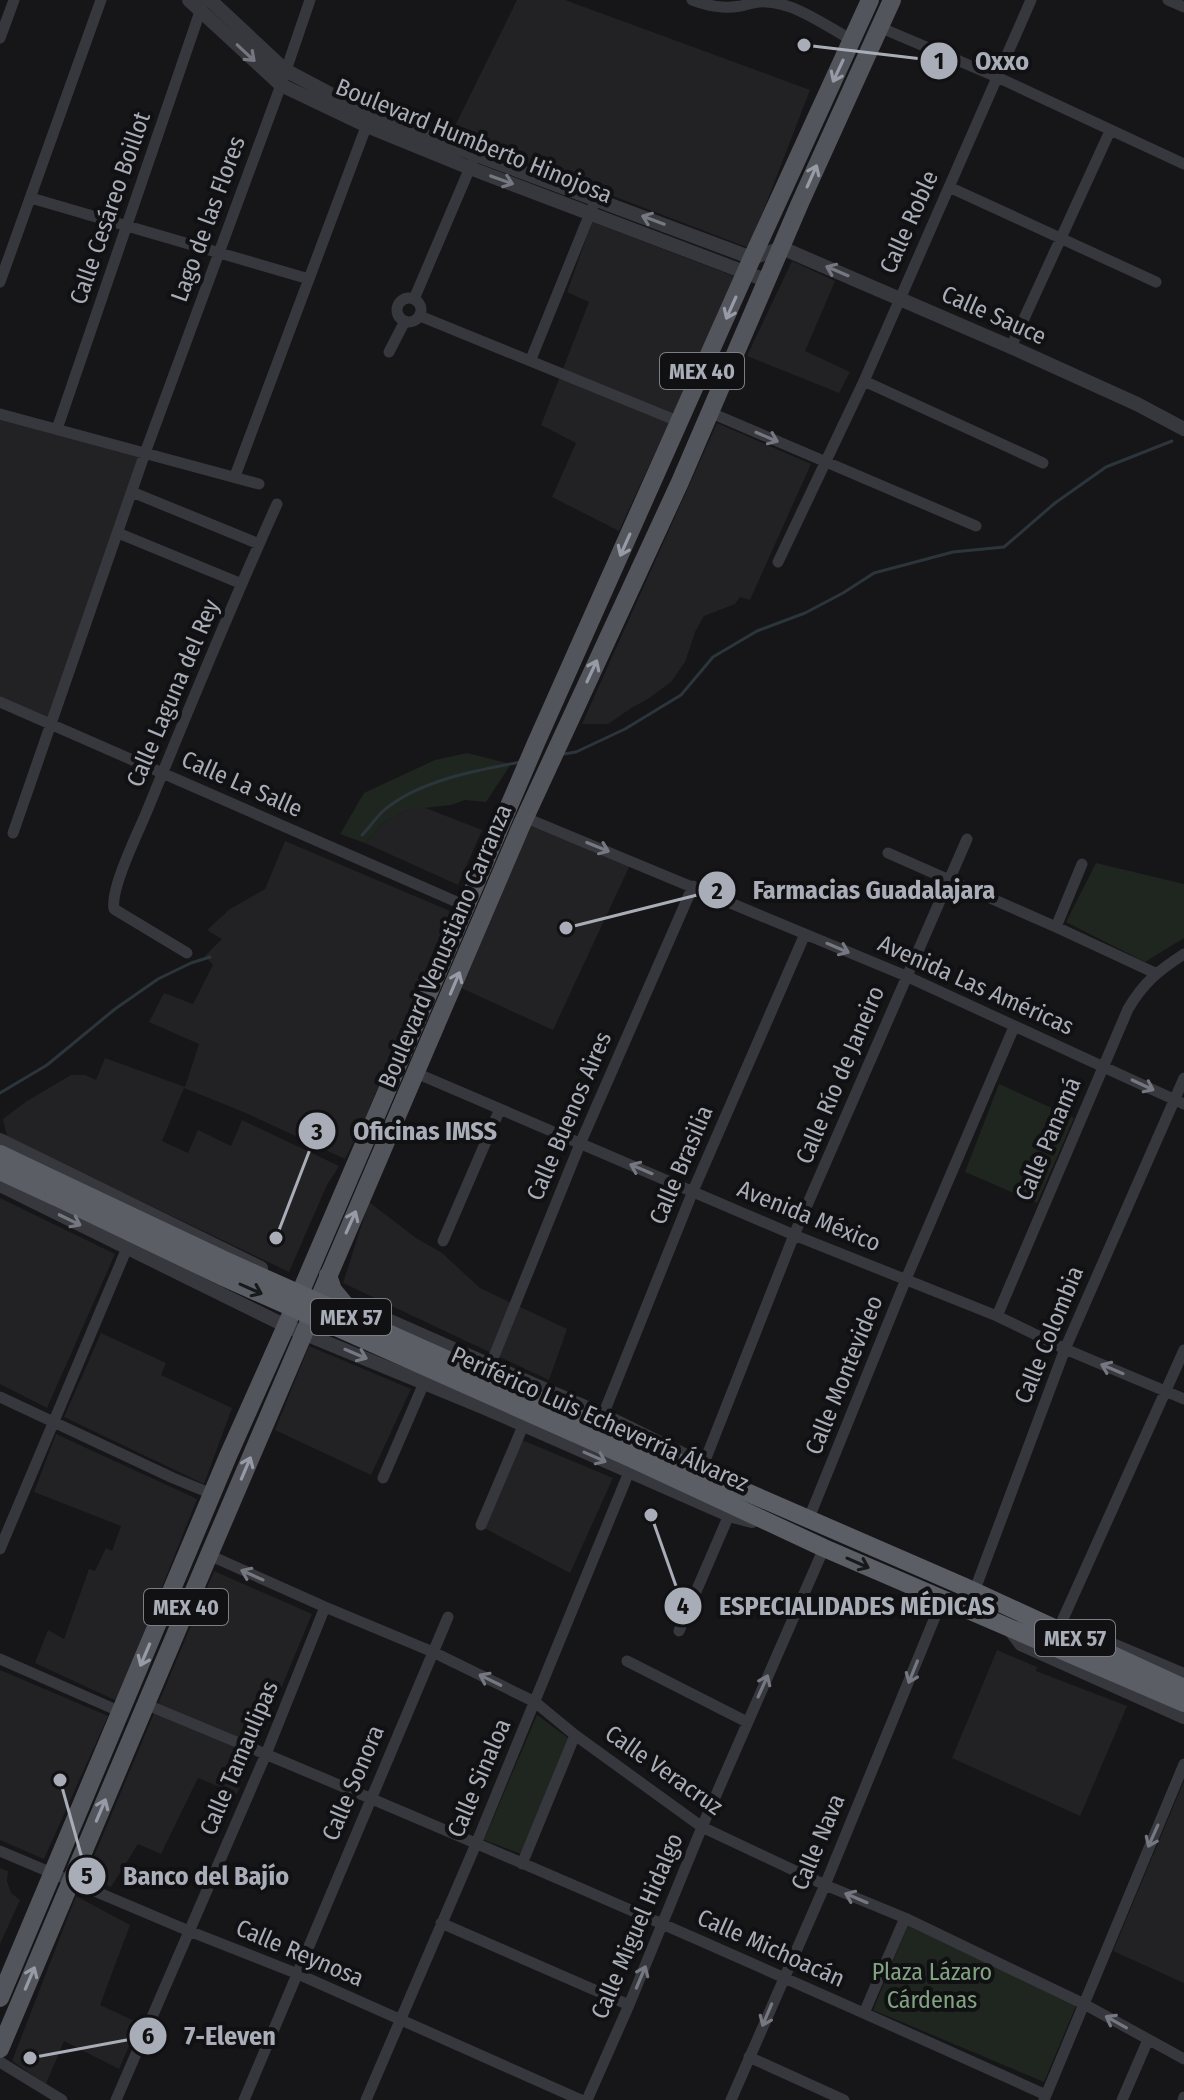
<svg xmlns="http://www.w3.org/2000/svg" width="1184" height="2100" font-family="'Fira Sans Condensed',sans-serif">
	<rect width="100%" height="100%" fill="#161618"/>
	<path fill="#222225" d="M517 0H565L810 90 749 248 451 134Z
		M592 222 736 277 619 531 552 497 576 443 541 425 589 302 567 292Z
		M792 261 835 281 805 351 850 372 839 393 747 356Z
		M0 413 145 453 51 725 0 702Z
		M717 423 811 464 750 600 740 597 735 604 704 616 695 632 685 662 671 682 648 699 633 707 608 724H582Z
		M423 807 482 830 458 885 365 843 384 822 406 810Z
		M530 826 630 865 553 1030 459 987Z
		M285 841 450 911 365 1119 345 1159 246 1113 184 1088 162 1141 188 1153 198 1130 231 1146 242 1120 339 1166 327 1185 289 1272 7 1137 3 1119 27 1101 71 1075H85L96 1080 105 1058 185 1087 199 1044 149 1022 164 993 193 1004 213 965 205 956 222 939 207 930 230 909 265 889Z
		M0 1198 115 1254 47 1408 0 1384Z
		M369 1202 416 1238 442 1253 480 1288 567 1329 549 1380 343 1283Z
		M101 1333 166 1363 161 1375 232 1408 204 1484 64 1417Z
		M309 1346 411 1389 371 1475 275 1430Z
		M56 1434 197 1499 117 1701 35 1663 48 1630 64 1639 89 1569 95 1571 106 1548 112 1551 121 1526 34 1492Z
		M522 1440 613 1478 570 1573 482 1527Z
		M214 1571 312 1614 237 1794 198 1778 161 1854 138 1844 111 1887 86 1875Z
		M997 1650 1037 1667 1036 1671 1127 1706 1080 1816 952 1758Z
		M0 1670 108 1716 44 1859 0 1840Z
		M1184 1781V1983L1113 1951Z
		M0 1868 8 1871 7 1881 11 1893 20 1900 0 1944Z
		M76 1896 130 1925 100 2005 139 2023 119 2069 64 2041 46 2084 12 2061Z"/>
	<path fill="#1e261f" d="M467 753 511 764 486 802 465 800 451 805 406 810 384 822 365 843 340 834 364 793 435 760Z
		M1096 863 1184 884V938L1145 962 1066 922Z
		M999 1084 1074 1118 1037 1203 965 1172Z
		M537 1715 568 1738 521 1854 484 1840Z
		M908 1925 1078 2001 1044 2082 873 2010Z"/>
	<g fill="none" stroke-linecap="round" stroke-linejoin="round">
		<path stroke="#2c353c" stroke-width="3" d="M564 754 576 752 625 729 681 695 713 657 757 631 805 613 843 593 874 573 953 552 1004 547 1055 503 1106 467 1172 441
			M362 835C369 828 375 819 382 812 416 781 477 770 521 762
			M0 1093 47 1065 115 1009 158 979 191 963 210 957"/>
		<path stroke="#37383d" stroke-width="11" d="M692 0C709 6 723 9 741 6 749 4 758 1 766 2 796 3 826 26 852 40
			M1168 0 1184 7
			M879 27 997 77 1184 164
			M0 38 14 0
			M949 187 1156 282
			M31 198 309 279
			M0 282 101 0
			M397 310a12 12 0 1 1 24 0a12 12 0 1 1-24 0Z
			M414 299 472 163
			M420 316 680 422
			M1011 347 1110 131
			M389 352 405 321
			M531 359 593 206
			M864 381 1043 463
			M709 412 976 526
			M0 414 259 484
			M57 429 204 0
			M235 476 369 119
			M132 492 259 544
			M118 533 242 584
			M778 562 864 381 1031 0
			M0 702 466 906
			M526 818 906 976 1184 1104
			M13 833 145 453 281 85 310 0
			M888 853 1056 927 1155 973
			M1056 927 1082 864
			M187 953 114 909C110 889 138 833 147 811 189 708 231 606 277 504
			M416 1073 794 1235 997 1316 1065 1349 1184 1399
			M443 1241 500 1109
			M997 1316 1128 1009C1144 982 1158 971 1184 954
			M490 1366 580 1144 693 886
			M0 1397 173 1478 212 1494
			M603 1415 693 1191 805 934
			M704 1463 794 1235 967 839
			M383 1478 424 1383
			M809 1518 906 1279 1014 1027
			M481 1525 523 1426
			M0 1549 127 1248
			M209 1555 325 1607 433 1652 535 1702 575 1735 702 1827 825 1885 905 1918 1084 2004 1184 2059
			M974 1592 1065 1349 1184 1078
			M1058 1630 1184 1350
			M679 1631 729 1515
			M0 1659 121 1712
			M627 1661 747 1722
			M145 1704C448 1829 748 1960 1046 2095
			M0 1851 189 1931 298 1974 581 2100
			M522 1864 575 1735
			M441 1923 629 2005
			M864 2013 905 1918
			M749 2057 844 2100
			M0 2062 62 2100
			M116 2100 266 1754 325 1607
			M244 2100 448 1617
			M366 2100 476 1844 629 1472
			M587 2100 629 2005 702 1827 824 1548
			M731 2100 825 1885 942 1600
			M1044 2100 1184 1764
			M1122 2100 1148 2040
			M1183 2100 1184 2097"/>
		<path stroke="#37383d" stroke-width="14" d="M189 0 281 85 367 126 470 168 768 281
			M210 0 285 70 370 115 752 258 782 248 1011 347 1137 404 1184 429
			M0 1140 261 1268
			M0 1185 286 1326 485 1408 729 1515 752 1521
			M336 1299 367 1311 603 1415 725 1475
			M1008 1627 1021 1644 1184 1717
			M1088 1637 1103 1641 1184 1675"/>
		<path stroke="#53555c" stroke-width="18" d="M328 1275 333 1290 343 1302
			M0 1998 228 1456 286 1326 536 743 752 258 870 0
			M0 2049 209 1555 522 824 680 482 800 203 892 0"/>
		<path stroke="#5b5e65" stroke-width="18" d="M0 1154 61 1183
			M0 1171 54 1196
			M643 1447 965 1587 1184 1688
			M635 1460 824 1548 1184 1703"/>
		<path stroke="#5b5e65" stroke-width="18" d="M61 1183 224 1260 643 1447
			M54 1196 221 1276 635 1460"/>
	</g>
	<defs><path id="oneway-shaft" d="M-6 0H5M1.5-3L5.5 0L1.5 3" fill="none" stroke-width="1.6" stroke-linecap="round" stroke-linejoin="round" transform="scale(2)"/></defs>
	<g stroke="#757881">
		<use href="#oneway-shaft" transform="translate(246 53) rotate(43)"/>
		<use href="#oneway-shaft" transform="translate(502 180) rotate(20)"/>
		<use href="#oneway-shaft" transform="translate(653 220) rotate(-159)"/>
		<use href="#oneway-shaft" transform="translate(837 271) rotate(-157)"/>
		<use href="#oneway-shaft" transform="translate(767 437) rotate(23)"/>
		<use href="#oneway-shaft" transform="translate(598 847) rotate(22)"/>
		<use href="#oneway-shaft" transform="translate(838 948) rotate(23)"/>
		<use href="#oneway-shaft" transform="translate(1143 1085) rotate(25)"/>
		<use href="#oneway-shaft" transform="translate(641 1169) rotate(-157)"/>
		<use href="#oneway-shaft" transform="translate(70 1220) rotate(26)"/>
		<use href="#oneway-shaft" transform="translate(356 1354) rotate(23)"/>
		<use href="#oneway-shaft" transform="translate(1112 1369) rotate(-157)"/>
		<use href="#oneway-shaft" transform="translate(595 1457) rotate(24)"/>
		<use href="#oneway-shaft" transform="translate(252 1575) rotate(-156)"/>
		<use href="#oneway-shaft" transform="translate(913 1672) rotate(112)"/>
		<use href="#oneway-shaft" transform="translate(490 1680) rotate(-154)"/>
		<use href="#oneway-shaft" transform="translate(763 1686) rotate(-66)"/>
		<use href="#oneway-shaft" transform="translate(1153 1836) rotate(114)"/>
		<use href="#oneway-shaft" transform="translate(856 1898) rotate(-157)"/>
		<use href="#oneway-shaft" transform="translate(641 1977) rotate(-67)"/>
		<use href="#oneway-shaft" transform="translate(767 2015) rotate(113)"/>
		<use href="#oneway-shaft" transform="translate(1116 2022) rotate(-151)"/>
	</g>
	<g stroke="#979ba6">
		<use href="#oneway-shaft" transform="translate(838 71) rotate(115)"/>
		<use href="#oneway-shaft" transform="translate(812 176) rotate(-66)"/>
		<use href="#oneway-shaft" transform="translate(731 308) rotate(114)"/>
		<use href="#oneway-shaft" transform="translate(625 545) rotate(114)"/>
		<use href="#oneway-shaft" transform="translate(592 671) rotate(-65)"/>
		<use href="#oneway-shaft" transform="translate(455 983) rotate(-67)"/>
		<use href="#oneway-shaft" transform="translate(351 1222) rotate(-66)"/>
		<use href="#oneway-shaft" transform="translate(246 1468) rotate(-67)"/>
		<use href="#oneway-shaft" transform="translate(145 1655) rotate(113)"/>
		<use href="#oneway-shaft" transform="translate(101 1810) rotate(-67)"/>
		<use href="#oneway-shaft" transform="translate(30 1978) rotate(-67)"/>
	</g>
	<g stroke="#18191b">
		<use href="#oneway-shaft" transform="translate(251 1289) rotate(24)"/>
		<use href="#oneway-shaft" transform="translate(858 1563) rotate(24)"/>
	</g>
	<g text-anchor="middle" stroke-width="8" stroke-linejoin="round" paint-order="stroke">
		<g fill="#111113" stroke="#7b7e86" stroke-width="2">
			<rect x="660" y="353" width="84" height="36" rx="6"/>
			<rect x="311" y="1299" width="80" height="36" rx="6"/>
			<rect x="144" y="1589" width="84" height="36" rx="6"/>
			<rect x="1035" y="1620" width="80" height="36" rx="6"/>
		</g>
		<g font-size="22" font-weight="bold" fill="#a8adb8">
			<text x="702" y="379">MEX 40</text>
			<text x="351" y="1325">MEX 57</text>
			<text x="186" y="1615">MEX 40</text>
			<text x="1075" y="1646">MEX 57</text>
		</g>
		<g font-size="24" fill="#a8adb8" stroke="#111113">
			<text transform="translate(474 141) rotate(22)" y="8">Boulevard Humberto Hinojosa</text>
			<text transform="translate(110 208) rotate(-71)" y="8">Calle Cesáreo Boillot</text>
			<text transform="translate(208 219) rotate(-70)" y="8">Lago de las Flores</text>
			<text transform="translate(909 222) rotate(-66)" y="8">Calle Roble</text>
			<text transform="translate(994 315) rotate(24)" y="8">Calle Sauce</text>
			<text transform="translate(173 693) rotate(-67)" y="8">Calle Laguna del Rey</text>
			<text transform="translate(242 784) rotate(24)" y="8">Calle La Salle</text>
			<text transform="translate(445 946) rotate(-67)" y="8">Boulevard Venustiano Carranza</text>
			<text transform="translate(976 985) rotate(24)" y="8">Avenida Las Américas</text>
			<text transform="translate(840 1075) rotate(-67)" y="8">Calle Río de Janeiro</text>
			<text transform="translate(569 1116) rotate(-67)" y="8">Calle Buenos Aires</text>
			<text transform="translate(1048 1139) rotate(-67)" y="8">Calle Panamá</text>
			<text transform="translate(681 1165) rotate(-67)" y="8">Calle Brasilia</text>
			<text transform="translate(809 1216) rotate(22)" y="8">Avenida México</text>
			<text transform="translate(1049 1335) rotate(-68)" y="8">Calle Colombia</text>
			<text transform="translate(844 1375) rotate(-68)" y="8">Calle Montevideo</text>
			<text transform="translate(600 1419) rotate(24)" y="8">Periférico Luis Echeverría Álvarez</text>
			<text transform="translate(239 1758) rotate(-67)" y="8">Calle Tamaulipas</text>
			<text transform="translate(664 1770) rotate(35)" y="8">Calle Veracruz</text>
			<text transform="translate(479 1778) rotate(-67)" y="8">Calle Sinaloa</text>
			<text transform="translate(353 1783) rotate(-67)" y="8">Calle Sonora</text>
			<text transform="translate(818 1842) rotate(-67)" y="8">Calle Nava</text>
			<text transform="translate(637 1926) rotate(-67)" y="8">Calle Miguel Hidalgo</text>
			<text transform="translate(771 1948) rotate(24)" y="8">Calle Michoacán</text>
			<text transform="translate(300 1953) rotate(23)" y="8">Calle Reynosa</text>
		</g>
		<g font-size="24" fill="#7fa381" stroke="#111113">
			<text x="932" y="1980">Plaza Lázaro<tspan x="932" dy="28">Cárdenas</tspan></text>
		</g>
	</g>
	<path fill="none" stroke="#a8adb8" stroke-width="3" d="M804 45L939 61M566 928L717 890M276 1238L317 1131M651 1515L683 1606M60 1780L87 1876M30 2058L148 2036"/>
	<g fill="#a8adb8" stroke="#111113" stroke-width="3">
		<circle cx="804" cy="45" r="8"/>
		<circle cx="566" cy="928" r="8"/>
		<circle cx="276" cy="1238" r="8"/>
		<circle cx="651" cy="1515" r="8"/>
		<circle cx="60" cy="1780" r="8"/>
		<circle cx="30" cy="2058" r="8"/>
		<circle cx="939" cy="61" r="20"/>
		<circle cx="717" cy="890" r="20"/>
		<circle cx="317" cy="1131" r="20"/>
		<circle cx="683" cy="1606" r="20"/>
		<circle cx="87" cy="1876" r="20"/>
		<circle cx="148" cy="2036" r="20"/>
	</g>
	<g font-size="24" text-anchor="middle" font-weight="bold" fill="#111">
		<text x="939" y="69">1</text>
		<text x="717" y="899">2</text>
		<text x="317" y="1140">3</text>
		<text x="683" y="1614">4</text>
		<text x="87" y="1884">5</text>
		<text x="148" y="2044">6</text>
	</g>
	<g font-size="26" text-anchor="middle" font-weight="bold" fill="#a8adb8" stroke="#111113" stroke-width="8" stroke-linejoin="round" paint-order="stroke">
		<text x="1002" y="70">Oxxo</text>
		<text x="874" y="899">Farmacias Guadalajara</text>
		<text x="425" y="1140">Oficinas IMSS</text>
		<text x="857" y="1615">ESPECIALIDADES MÉDICAS</text>
		<text x="206" y="1885">Banco del Bajío</text>
		<text x="230" y="2045">7-Eleven</text>
	</g>
</svg>
